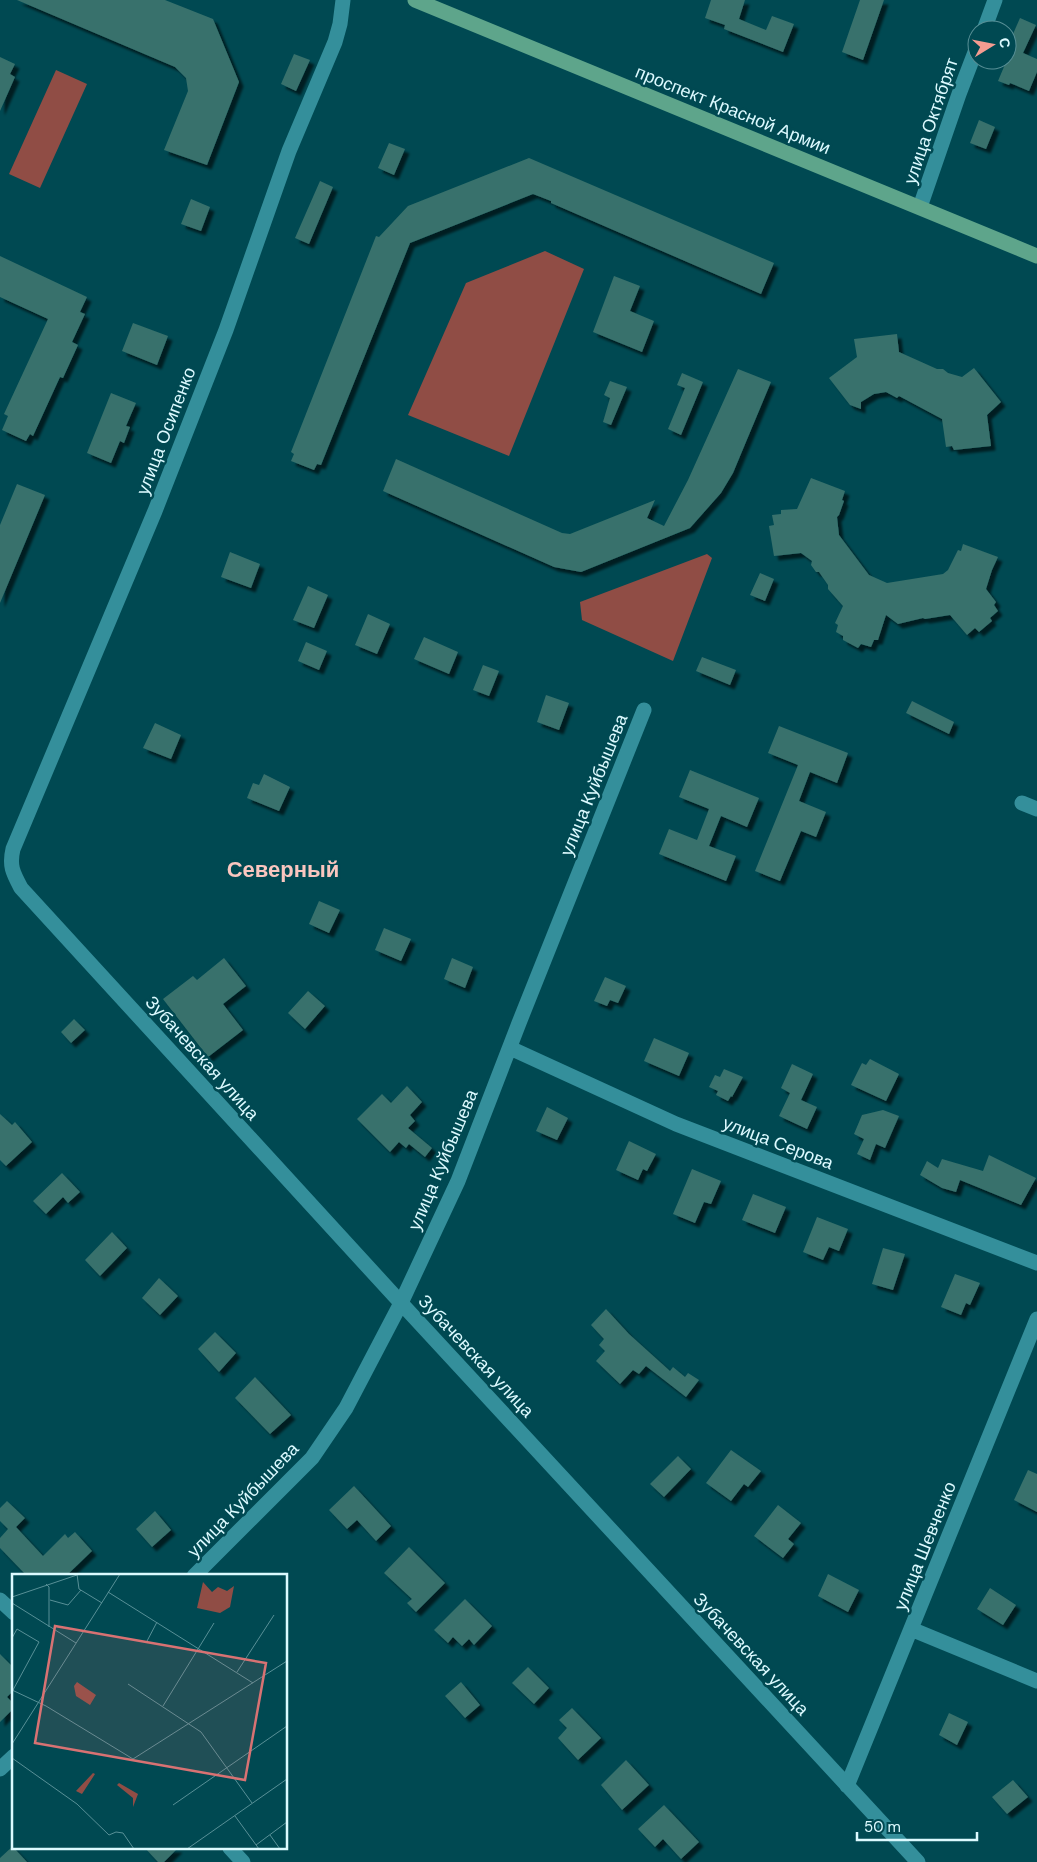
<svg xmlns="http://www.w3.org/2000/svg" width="1037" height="1862" font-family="'DM Sans',sans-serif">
	<defs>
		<filter id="shadow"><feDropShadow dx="4.5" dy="4.5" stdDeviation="1" flood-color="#0009"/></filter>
	</defs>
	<rect width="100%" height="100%" fill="#004952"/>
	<path fill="#904d45" d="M56 70 87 84 40 188 9 174Z
		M545 251 584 269 509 456 408 415 466 283Z
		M707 554 712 558 673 661 582 620 580 602Z"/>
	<path fill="#38716c" filter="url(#shadow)" d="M17 0H165L213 19 239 82 207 165 164 150 188 91 186 78 175 67Z
		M711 0H745L739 19 766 30 772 16 794 24 783 52 724 29 725 25 705 18Z
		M860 0H884L863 60 842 52Z
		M1020 18 1036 25 1023 53 1037 59V72L1029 91 1010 83 1009 85 998 81 1014 43 1010 41Z
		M294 54 310 60 296 91 281 84Z
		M0 57 15 64 10 74 15 77 0 111Z
		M979 120 995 127 986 149 970 143Z
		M389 143 405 149 394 175 378 168Z
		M529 158 774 263 761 294 551 203V201L533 194 410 243 321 465 317 464 314 470 291 461 294 454 291 452 376 236 379 237 408 206Z
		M320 181 333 187 309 244 295 238Z
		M191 199 210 207 201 231 181 224Z
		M0 256 87 297 80 312 85 314 72 342 78 345 63 378 60 377 33 436 30 434 26 441 2 430 8 416 4 414 48 319 0 297Z
		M614 276 640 286 630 311 654 321 642 352 593 332Z
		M133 323 168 336 157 365 122 351Z
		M897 334 899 352 937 369H943L948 373 962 377 974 368 1001 402 987 415 991 446 954 450 952 446 946 447 942 419 899 396 897 398 886 392 874 394 861 402V409L850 405 829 378 857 357 854 339Z
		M738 369 771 382 733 473 721 493 690 528 581 572 554 567 383 491 396 459 562 533 570 534 655 500 647 518 664 526 688 480Z
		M682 373 703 382 681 435 668 429 685 388 677 385Z
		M610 381 627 387 611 425 603 422 610 398 604 395Z
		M111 393 136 403 126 426 130 427 124 443 120 441 111 463 87 453Z
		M811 478 845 491 842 500 844 501 839 515 837 517 839 535 869 575 887 583 943 574 948 570 958 550 961 551 963 544 998 557 992 570 986 589 996 602 994 605 998 611 990 618 992 621 979 632 975 628 967 635 950 615 925 619 923 618 898 624 886 615 878 640H874L871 647 861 644 858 648 843 640V636L836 632 838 625 835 623 843 606 828 589V585L819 572H816L811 565 812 561 801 553 774 556 769 526 774 525 772 515 781 514V510L797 509Z
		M17 484 45 495 0 603V525Z
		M230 552 260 564 251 588 221 577Z
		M760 573 774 579 765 601 750 595Z
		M308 586 328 595 314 628 293 620Z
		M368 614 390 624 377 654 355 645Z
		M424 637 458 652 449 674 414 659Z
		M306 642 327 651 319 670 298 661Z
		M702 657 736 670 730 685 696 671Z
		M483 665 499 671 489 696 473 690Z
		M546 695 569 703 559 730 537 722Z
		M912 701 954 722 949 734 906 713Z
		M155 723 181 735 171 759 143 748Z
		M779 726 848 753 837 783 810 772 799 801 826 812 816 837 801 831 780 881 755 871 798 765 768 753Z
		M690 770 759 798 747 827 721 816 709 846 736 856 726 881 659 854 669 829 697 840 709 809 679 797Z
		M264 774 290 787 279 811 247 798 253 783 259 785Z
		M319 901 340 910 329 933 309 924Z
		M384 928 411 939 401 961 375 950Z
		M224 958 246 986 223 1004 243 1030 208 1057 163 999 193 976 197 980Z
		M452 958 473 967 465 988 444 979Z
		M605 977 626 986 618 1003 610 1000 607 1006 594 1001Z
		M308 991 325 1006 305 1029 288 1013Z
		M74 1019 85 1030 71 1043 61 1032Z
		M654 1038 689 1053 679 1076 644 1061Z
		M870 1059 899 1074 886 1101 851 1085 862 1063 866 1065Z
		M792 1064 813 1074 801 1100 817 1107 807 1129 779 1116 790 1093 781 1088Z
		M724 1069 743 1077 732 1097 731 1096 728 1101 716 1095 718 1091 709 1087 715 1075 720 1077Z
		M407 1086 422 1102 410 1115 415 1121 408 1128 432 1148 425 1157 409 1144 406 1148 399 1142 390 1152 357 1119 382 1094 391 1103Z
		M547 1107 568 1118 557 1140 536 1131Z
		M883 1110 899 1116 885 1148 876 1144 870 1160 857 1154 864 1139 854 1134 862 1115Z
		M0 1114 12 1125 15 1122 32 1142 6 1166 0 1160Z
		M629 1141 656 1154 647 1171 643 1169 638 1180 616 1170Z
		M989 1155 1036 1178 1021 1205 960 1180 956 1192 942 1188 920 1175 927 1161 938 1168 942 1159 983 1171Z
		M692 1169 721 1181 711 1204 704 1202 695 1223 673 1214Z
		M62 1173 80 1192 68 1203 63 1197 46 1214 33 1201Z
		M753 1194 786 1207 775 1233 742 1220Z
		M817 1217 848 1229 839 1251 829 1247 823 1260 803 1252Z
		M112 1232 127 1248 100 1276 85 1260Z
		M883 1248 905 1254 893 1290 872 1284Z
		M955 1274 980 1283 970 1305 966 1303 961 1315 941 1307Z
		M159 1278 178 1296 160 1315 142 1298Z
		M606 1309 629 1334 670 1371 673 1367 685 1377 688 1373 699 1380 686 1397 646 1366 639 1374 633 1370 620 1384 596 1361 605 1351 599 1345 604 1339 591 1325Z
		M215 1332 236 1353 219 1372 198 1349Z
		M255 1377 291 1415 270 1434 235 1398Z
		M731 1450 761 1471 748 1487 744 1484 731 1501 706 1483Z
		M678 1456 691 1469 664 1497 650 1484Z
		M1028 1470 1037 1474V1512L1014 1500Z
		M354 1486 391 1526 376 1541 357 1520 347 1529 329 1510Z
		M7 1501 25 1518 16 1527 43 1556 65 1534 68 1538 75 1532 92 1551 66 1576H27L0 1548V1538L8 1529 0 1521V1508Z
		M778 1505 801 1523 788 1539 794 1544 783 1558 754 1536Z
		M155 1511 171 1530 152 1547 136 1529Z
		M409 1547 445 1583 416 1612 407 1603 412 1599 384 1573Z
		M828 1574 859 1590 848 1612 818 1596Z
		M990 1588 1016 1605 1003 1625 977 1609Z
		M465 1599 492 1626 474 1645 469 1639 462 1646 453 1637 448 1643 434 1630Z
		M0 1654 14 1668V1690L7 1697 14 1704V1708L0 1722Z
		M528 1667 549 1688 534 1704 512 1683Z
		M461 1682 480 1705 465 1718 445 1696Z
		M572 1708 601 1738 578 1760 558 1738 567 1728 559 1720Z
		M949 1713 968 1722 957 1745 939 1735Z
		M626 1760 649 1785 622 1810 601 1785Z
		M1013 1780 1028 1797 1007 1814 992 1797Z
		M664 1805 699 1842 681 1859 663 1839 655 1847 638 1829Z
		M13 1846 14 1848 27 1862H0V1858Z
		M145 1848H178L164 1862H158Z"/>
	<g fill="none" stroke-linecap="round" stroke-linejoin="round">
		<path stroke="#348f9b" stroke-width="15" d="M343 0 340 24 335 42 289 151 226 330 155 511 13 849C9 866 13 873 21 888L401 1303 918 1862
			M984 30 995 0
			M920 207 959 94 977 47
			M1022 803 1037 809
			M510 1048 676 1124 1037 1263
			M194 1576 312 1458 346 1408 401 1303 458 1181 519 1023 644 710
			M0 1600 14 1613
			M911 1629 1037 1681
			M0 1769 14 1756
			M847 1786 1037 1319
			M230 1848 243 1862"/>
		<path stroke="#5ea58b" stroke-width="15" d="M415 0 1037 256"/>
	</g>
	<g text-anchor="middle" stroke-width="5" stroke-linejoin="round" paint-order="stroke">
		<g font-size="18" fill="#dcfaff" stroke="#004952">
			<text transform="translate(733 110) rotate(22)" y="6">проспект Красной Армии</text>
			<text transform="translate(931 121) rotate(-71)" y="6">улица Октябрят</text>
			<text transform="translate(166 431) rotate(-69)" y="6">улица Осипенко</text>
			<text transform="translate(594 785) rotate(-68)" y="6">улица Куйбышева</text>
			<text transform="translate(202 1058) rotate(48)" y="6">Зубачевская улица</text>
			<text transform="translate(778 1143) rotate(21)" y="6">улица Серова</text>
			<text transform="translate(443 1160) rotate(-67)" y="6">улица Куйбышева</text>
			<text transform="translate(476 1356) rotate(47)" y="6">Зубачевская улица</text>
			<text transform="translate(243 1500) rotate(-46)" y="6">улица Куйбышева</text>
			<text transform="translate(925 1546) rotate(-68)" y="6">улица Шевченко</text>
			<text transform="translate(751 1654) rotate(47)" y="6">Зубачевская улица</text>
		</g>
		<g font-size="22" font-weight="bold" fill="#fac6bf" stroke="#004952">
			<text x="283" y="877">Северный</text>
		</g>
	</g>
	<g transform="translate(12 1574)">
		<rect width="275" height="275" fill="#004952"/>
		<path d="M191 8 200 18 206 13 215 17 222 12 218 33 208 39 185 34ZM65 108 84 121 78 131 64 122 62 112ZM81 199 83 200 70 220 64 217ZM107 209 126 220 121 233V224L105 211Z" fill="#904d45"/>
		<path fill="none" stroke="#589097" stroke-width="1" d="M65 0 67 15 90 29M34 10 37 13V53M96 18 241 109M0 23 65 1M38 26 56 31 69 16M0 29 64 69M0 64 5 55 27 68 1 116M134 69 145 48M225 98 262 41M116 110 189 158 240 229M0 116 34 132 121 185 275 87M151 132 202 49M0 170 108 0M0 184 65 230 97 261 104 258 111 259 122 275M161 231 275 152M223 242 247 275M258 261 268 275M244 271 275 248M175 275 275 205"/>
		<path fill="#d87273" fill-opacity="0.15" stroke="#d87273" stroke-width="2.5" d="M43 52 254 89 233 206 23 169Z"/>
		<rect width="275" height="275" fill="none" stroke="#dcfaff" stroke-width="2.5"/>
	</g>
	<g transform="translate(992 45) rotate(80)"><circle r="24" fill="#004952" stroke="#589097"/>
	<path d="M0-4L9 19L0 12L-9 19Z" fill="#f59c91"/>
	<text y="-8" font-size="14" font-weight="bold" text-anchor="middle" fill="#dcfaff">С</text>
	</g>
	<path d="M857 1832v8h120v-8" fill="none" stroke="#dcfaff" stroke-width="2.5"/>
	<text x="864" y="1832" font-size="15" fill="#dcfaff" stroke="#004952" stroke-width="4" paint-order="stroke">50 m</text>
</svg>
